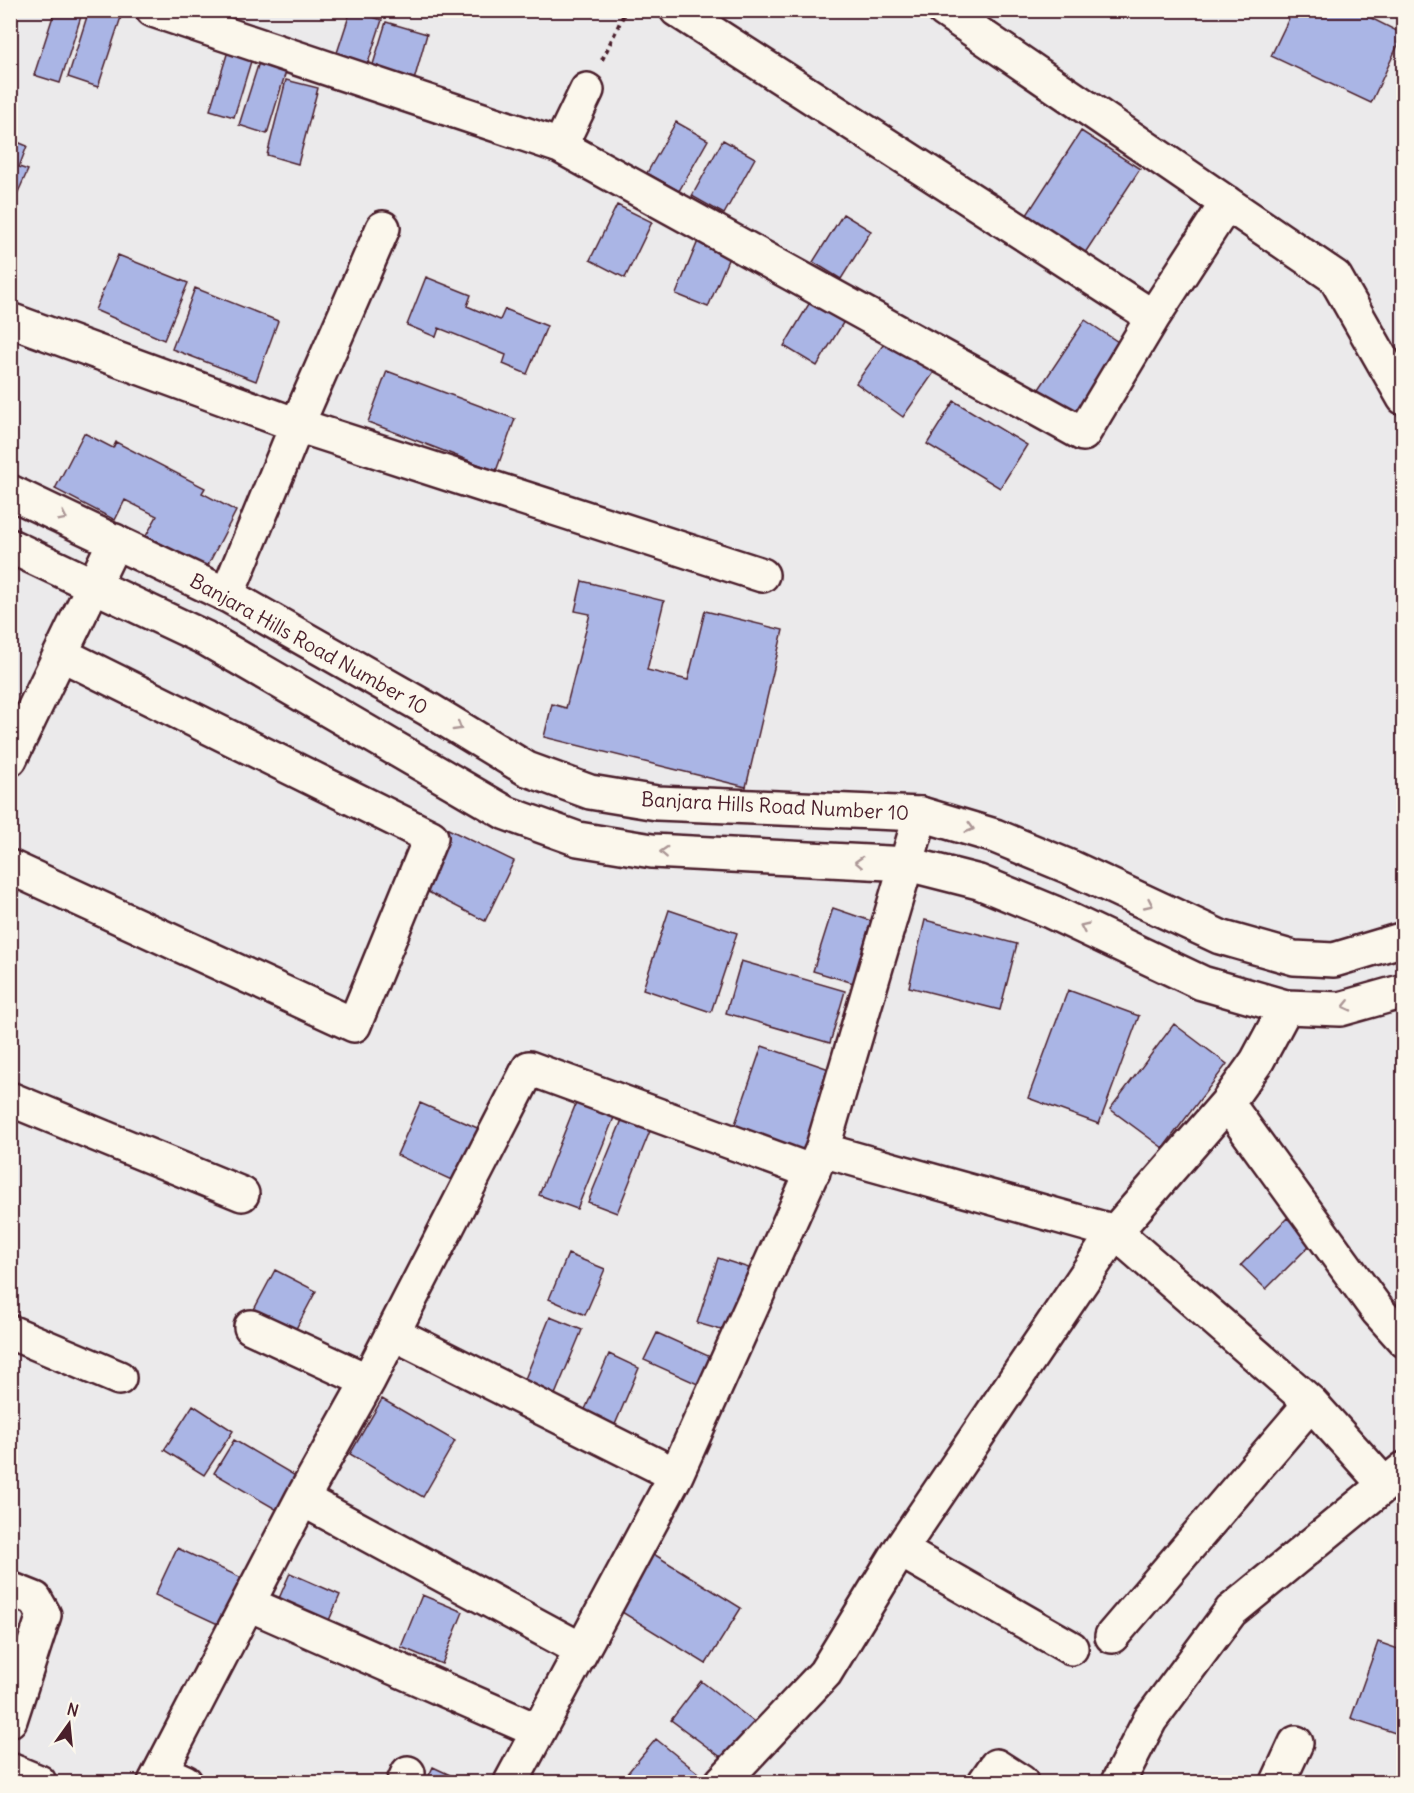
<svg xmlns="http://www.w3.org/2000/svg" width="1414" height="1793" font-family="Delius,sans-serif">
	<rect width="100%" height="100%" fill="#ebeaeb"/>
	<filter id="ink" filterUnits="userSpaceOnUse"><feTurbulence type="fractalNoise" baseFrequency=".0167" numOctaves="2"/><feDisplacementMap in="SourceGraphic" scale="12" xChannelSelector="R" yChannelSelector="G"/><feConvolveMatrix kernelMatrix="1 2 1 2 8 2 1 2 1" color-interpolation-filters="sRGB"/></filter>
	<g filter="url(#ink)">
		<path fill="#aab5e5" stroke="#4a1f2b" stroke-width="1.5" d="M55 10H83L60 83 34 75Z
			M89 10 123 11 98 87 68 77Z
			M351 10 382 20 366 69 335 59Z
			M1293 10H1355L1403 34 1371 103 1271 56Z
			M386 22 427 34 413 84 371 71Z
			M228 51 252 58 234 117 210 110Z
			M260 59 287 68 267 134 239 125Z
			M286 80 318 88 298 164 267 155Z
			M676 122 708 140 679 191 647 173Z
			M1081 131 1140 169 1079 262 1021 224Z
			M10 139 27 146 19 167 28 170 10 210Z
			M723 140 755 158 724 214 692 196Z
			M617 205 652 222 625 278 590 260Z
			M843 214 871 231 841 279 813 262Z
			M698 241 730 255 708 307 676 294Z
			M118 255 188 283 164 340 95 310Z
			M426 277 471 295 467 306 500 320 505 309 547 326 527 374 503 364 506 355 439 328 436 337 407 325Z
			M195 288 278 321 256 381 172 349Z
			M816 292 849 313 817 366 784 346Z
			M1085 320 1121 344 1073 416 1037 392Z
			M888 338 935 371 903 417 856 383Z
			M387 371 515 419 496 471 368 422Z
			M954 401 1027 445 1000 488 927 444Z
			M84 433 113 448 116 442 205 488 202 493 236 511 207 567 146 536 157 516 125 500 115 520 55 489Z
			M582 581 664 601 647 670 688 680 705 611 783 630 746 787 544 737 552 704 566 708 590 614 575 611Z
			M442 826 514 861 485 921 414 885Z
			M833 908 877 923 857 984 813 971Z
			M669 910 737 933 711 1012 643 989Z
			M925 920 1017 944 1000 1010 909 987Z
			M741 961 845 991 830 1043 726 1013Z
			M1068 990 1139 1016 1099 1124 1028 1098Z
			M1174 1024 1227 1064 1163 1148 1110 1109Z
			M762 1046 832 1070 803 1153 733 1130Z
			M577 1101 615 1115 577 1209 539 1195Z
			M420 1103 482 1130 458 1183 397 1155Z
			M624 1115 652 1126 617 1213 588 1202Z
			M1287 1218 1313 1242 1266 1289 1241 1265Z
			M568 1254 605 1269 585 1315 549 1299Z
			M718 1258 755 1270 735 1334 697 1323Z
			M275 1270 316 1291 291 1338 250 1317Z
			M550 1317 582 1330 554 1397 523 1384Z
			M657 1333 724 1363 711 1390 644 1360Z
			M609 1354 639 1368 611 1434 580 1421Z
			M382 1399 455 1441 423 1497 350 1454Z
			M193 1405 233 1431 204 1475 164 1450Z
			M234 1440 299 1478 279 1511 214 1473Z
			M177 1548 242 1578 220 1625 155 1595Z
			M652 1553 741 1608 706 1664 617 1609Z
			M290 1573 340 1595 327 1625 277 1603Z
			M422 1595 463 1612 442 1664 401 1647Z
			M1378 1642 1404 1651V1736L1351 1718Z
			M701 1681 762 1728 733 1766 671 1720Z
			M656 1739 709 1782H620Z
			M433 1767 465 1782H426Z"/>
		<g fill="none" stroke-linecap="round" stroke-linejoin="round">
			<defs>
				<path id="minor" d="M153 10 560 146 1083 434 1153 317 1227 203
					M677 10 1153 317
					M944 10 1335 277 1404 398
					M560 146 587 90
					M10 320 297 425 762 575
					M227 595 297 425 383 228
					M10 759 115 541
					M10 867 354 1025 431 837 61 654
					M10 1099 242 1194
					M1227 1103 1378 1311 1404 1340
					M822 1150 1115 1232 1311 1403 1385 1485
					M251 1327 368 1381
					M10 1332 119 1378
					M393 1333 676 1475
					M302 1499 582 1650
					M900 1550 1071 1648
					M10 1589 35 1599 44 1615 10 1720
					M249 1604 538 1731
					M1112 1636 1311 1403
					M10 1770 39 1782
					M161 1771 185 1782
					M155 1782 302 1499 368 1381 529 1068 813 1172
					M404 1782 408 1773
					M511 1782 676 1475 822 1150 921 814
					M722 1782 825 1673 900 1550 1115 1232 1227 1103 1257 1061 1286 1007
					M985 1782 996 1766 1021 1782
					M1118 1782 1150 1720 1231 1611 1404 1469
					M1278 1782 1296 1743"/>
				<path id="major" d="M10 492 227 595 428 709 527 769 590 792 657 803 921 814 995 836 1072 868 1220 937 1294 958 1334 960 1404 939
					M10 546 205 638 506 813 578 839 652 851 908 864 979 882 1052 912 1202 983 1286 1007 1340 1009 1404 991"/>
			</defs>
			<use href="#minor" stroke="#4a1f2b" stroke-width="38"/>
			<use href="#major" stroke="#4a1f2b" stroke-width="38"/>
			<path stroke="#4a1f2b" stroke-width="4" stroke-dasharray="4.5 4.5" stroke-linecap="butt" d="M602 60 626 10"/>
			<use href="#minor" stroke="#fbf7ec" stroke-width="33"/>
			<use href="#major" stroke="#fbf7ec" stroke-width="33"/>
		</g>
		<defs><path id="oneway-chevron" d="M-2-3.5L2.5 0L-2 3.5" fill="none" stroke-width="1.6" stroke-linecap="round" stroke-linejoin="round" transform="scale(1.5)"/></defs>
		<g stroke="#ab9695">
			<use href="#oneway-chevron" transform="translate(63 517) rotate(26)"/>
			<use href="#oneway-chevron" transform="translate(458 727) rotate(31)"/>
			<use href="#oneway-chevron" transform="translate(970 828) rotate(16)"/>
			<use href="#oneway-chevron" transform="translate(664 852) rotate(-177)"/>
			<use href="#oneway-chevron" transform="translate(859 862) rotate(-177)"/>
			<use href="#oneway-chevron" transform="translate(1149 904) rotate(25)"/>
			<use href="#oneway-chevron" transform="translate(1084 927) rotate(-155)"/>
			<use href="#oneway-chevron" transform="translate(1347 1006) rotate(167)"/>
		</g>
	</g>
	<g text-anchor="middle" stroke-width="4.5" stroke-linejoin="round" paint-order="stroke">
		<g font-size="20" fill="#4a1f2b" stroke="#fbf7ec">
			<text transform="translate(309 644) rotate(29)" y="7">Banjara Hills Road Number 10</text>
			<text transform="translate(775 806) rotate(3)" y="7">Banjara Hills Road Number 10</text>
		</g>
	</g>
	<rect width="1414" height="1793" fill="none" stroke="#fbf7ec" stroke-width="36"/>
	<rect x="18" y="18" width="1378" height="1757" fill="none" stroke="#4a1f2b" stroke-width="2" filter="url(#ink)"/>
	<g transform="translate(69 1724) rotate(15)" stroke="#fbf7ec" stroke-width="4.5" paint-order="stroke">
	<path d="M0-4.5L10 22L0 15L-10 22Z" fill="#4a1f2b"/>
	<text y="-9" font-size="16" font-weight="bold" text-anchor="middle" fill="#4a1f2b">N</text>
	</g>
</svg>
